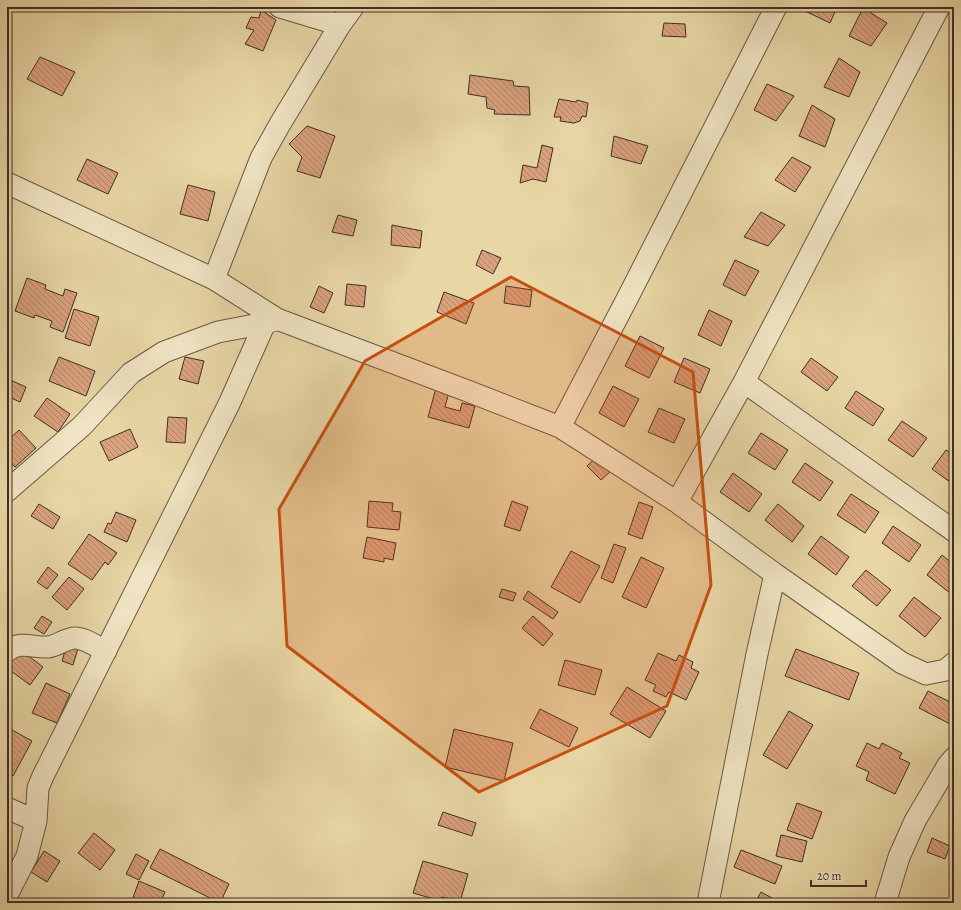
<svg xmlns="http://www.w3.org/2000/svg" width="961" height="910" font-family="Alegreya,serif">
	<defs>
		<pattern id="building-back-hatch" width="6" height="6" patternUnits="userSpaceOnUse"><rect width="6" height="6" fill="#daa27d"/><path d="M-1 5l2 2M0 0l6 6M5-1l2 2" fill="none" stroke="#b28466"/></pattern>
	</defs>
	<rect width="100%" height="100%" fill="#e8d6a5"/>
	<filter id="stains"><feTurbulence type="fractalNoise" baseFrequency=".005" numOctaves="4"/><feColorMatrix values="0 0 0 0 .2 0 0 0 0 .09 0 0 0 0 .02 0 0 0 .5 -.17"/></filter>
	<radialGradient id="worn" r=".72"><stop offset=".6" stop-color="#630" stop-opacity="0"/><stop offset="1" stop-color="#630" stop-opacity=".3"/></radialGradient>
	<path fill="url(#building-back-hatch)" stroke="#402e27" d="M808 7H837L830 23 805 11Z
		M863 8 887 23 871 46 849 36Z
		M261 10 276 20 263 51 245 44 254 30 246 28 251 17 259 18Z
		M664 23 685 24 686 37 662 36Z
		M40 57 75 72 62 96 27 79Z
		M839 58 860 72 849 97 824 87Z
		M470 75 513 81 514 86 529 87 530 115 494 114 495 110 487 108 486 97 468 94Z
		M767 84 794 96 776 121 754 110Z
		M559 99 576 102 577 100 588 103 586 117 582 116 580 121 574 123 560 121 561 117H554Z
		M812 105 835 119 825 147 799 136Z
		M307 126 335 136 320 178 297 171 302 157 289 144Z
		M614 136 648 146 641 164 611 156Z
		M542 145 553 148 546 182 533 179 520 183 523 165 537 168Z
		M792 157 811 167 795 192 775 180Z
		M87 159 118 173 108 194 77 180Z
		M188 185 215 192 208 221 180 214Z
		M761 212 785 225 768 246 744 237Z
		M338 215 357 220 353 236 332 232Z
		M392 225 422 231 420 248 391 245Z
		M482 250 501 258 493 274 476 265Z
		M735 260 759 271 745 296 723 285Z
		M27 278 46 285 45 289 63 296 65 289 77 293 63 332 50 327 52 321 35 315 34 318 15 311Z
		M347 284 366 286 364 307 345 305Z
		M319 286 333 293 324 313 310 307Z
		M506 286 532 290 530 307 504 303Z
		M444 292 474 303 466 324 437 312Z
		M74 309 99 317 90 346 65 338Z
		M709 310 732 321 721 346 698 335Z
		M640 336 664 348 649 378 625 366Z
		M59 357 95 371 86 396 49 381Z
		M185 357 204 361 198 384 179 379Z
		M684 358 710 369 700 393 674 382Z
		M811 358 838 377 827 391 801 372Z
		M8 379 26 387 20 402 7 396Z
		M613 386 639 399 624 427 599 413Z
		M436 388 449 392 445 407 460 411 462 403 475 406 469 428 428 417Z
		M856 391 884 409 873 426 845 408Z
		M47 398 70 414 58 432 34 416Z
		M659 408 685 419 674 443 648 432Z
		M168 417 187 418 185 443 166 442Z
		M902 421 927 438 913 457 888 440Z
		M130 429 138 447 109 461 100 442Z
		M19 430 36 448 15 467 7 459V441Z
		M761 433 788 450 775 470 748 453Z
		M946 450 954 455V485L932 469Z
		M597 457 611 471 601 480 587 466Z
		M805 463 833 482 820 501 792 482Z
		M733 473 762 494 749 512 720 492Z
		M851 494 879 512 865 533 837 515Z
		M369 501 393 503 392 511 401 512 399 530 367 527Z
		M512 501 528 507 520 531 504 526Z
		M639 502 653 507 642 539 628 534Z
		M39 504 60 517 53 529 31 516Z
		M778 504 804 526 792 542 765 520Z
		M116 512 136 520 127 542 104 532 108 523 111 524Z
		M893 526 921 545 909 562 882 543Z
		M89 534 117 553 108 565 105 562 92 580 68 564Z
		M821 536 849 557 836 575 808 554Z
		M367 537 396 543 393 560 384 558V562L363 558Z
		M614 544 626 548 613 583 601 578Z
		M571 551 600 566 580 603 551 587Z
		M942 555 954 565V588L950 593 927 575Z
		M641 557 664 568 646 608 622 597Z
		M48 567 58 575 47 589 37 582Z
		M866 570 891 590 877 606 852 586Z
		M69 577 84 589 67 610 52 597Z
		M502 589 516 593 513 601 499 597Z
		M528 591 558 612 553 619 523 599Z
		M914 597 941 618 925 637 899 616Z
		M42 616 52 622 44 634 34 628Z
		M533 616 553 634 543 646 522 628Z
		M68 641 79 645 73 665 62 661Z
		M18 648 43 667 30 685 7 668V662Z
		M796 649 859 673 849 700 785 676Z
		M658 653 676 661 679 655 693 662 691 668 699 672 686 700 669 692 666 697 653 691 656 685 645 680Z
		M565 660 602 670 595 695 558 685Z
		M46 683 70 694 57 723 32 713Z
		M627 687 666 711 650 738 610 714Z
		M928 691 954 704V726L919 708Z
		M540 709 578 728 569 747 530 728Z
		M789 711 813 725 787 769 763 755Z
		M454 729 513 743 504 781 445 767Z
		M12 730 32 741 13 776 7 772V739Z
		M867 743 879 749 882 743 902 753 899 758 910 763 895 794 866 780 869 772 856 766Z
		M797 803 822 812 812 839 787 830Z
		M443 812 476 823 472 836 438 825Z
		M94 833 115 850 100 870 78 853Z
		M781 835 807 841 802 862 776 856Z
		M932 838 950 846 945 859 927 852Z
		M160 849 229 884 220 903 150 868Z
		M741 850 782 866 775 884 734 867Z
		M44 851 60 861 47 882 31 872Z
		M136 854 149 861 139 880 126 874Z
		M423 861 468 874 460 902 442 897 441 901 413 893Z
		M139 881 165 892 160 903H131Z
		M761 892 781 903H755Z"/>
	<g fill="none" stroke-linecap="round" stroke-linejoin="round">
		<defs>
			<path id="minor" d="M280 7 340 25
				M7 183 214 279 277 319 465 390 560 427 677 502 775 574 902 663 926 674 946 670 954 663
				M214 279 261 158 280 124 340 25 353 7
				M744 382 954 531
				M560 427 628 297 776 7
				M7 491 82 426 131 373 164 352 218 332 265 323 276 320
				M677 502 744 382 939 7
				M7 651C21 640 33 648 48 647 57 646 66 638 75 638 85 638 97 647 106 651
				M7 808 36 821
				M7 895 27 856 36 821 38 788 43 776 229 404 265 323
				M708 903 757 654 775 574
				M885 903 899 857 915 821 948 765 954 758"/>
		</defs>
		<use href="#minor" stroke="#6a5846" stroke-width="23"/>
		<use href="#minor" stroke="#f0e4c4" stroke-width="21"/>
	</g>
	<path fill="#c65011" fill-opacity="0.2" stroke="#c65011" stroke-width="3" stroke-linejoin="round" d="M511 277 693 372 711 585 667 706 479 792 287 646 279 509 365 361Z"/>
	<rect width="961" height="910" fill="none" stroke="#e8d6a5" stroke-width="24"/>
	<rect x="8" y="8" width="945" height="894" fill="none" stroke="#402e27" stroke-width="2"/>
	<rect x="12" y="12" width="937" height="886" fill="none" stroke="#402e27"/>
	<path d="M811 880v6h55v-6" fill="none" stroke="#402e27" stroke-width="2"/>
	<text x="817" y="880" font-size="12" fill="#402e27" stroke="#f0e4c4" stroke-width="3" paint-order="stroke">20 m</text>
	<rect width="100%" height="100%" filter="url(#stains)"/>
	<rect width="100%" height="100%" fill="url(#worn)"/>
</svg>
